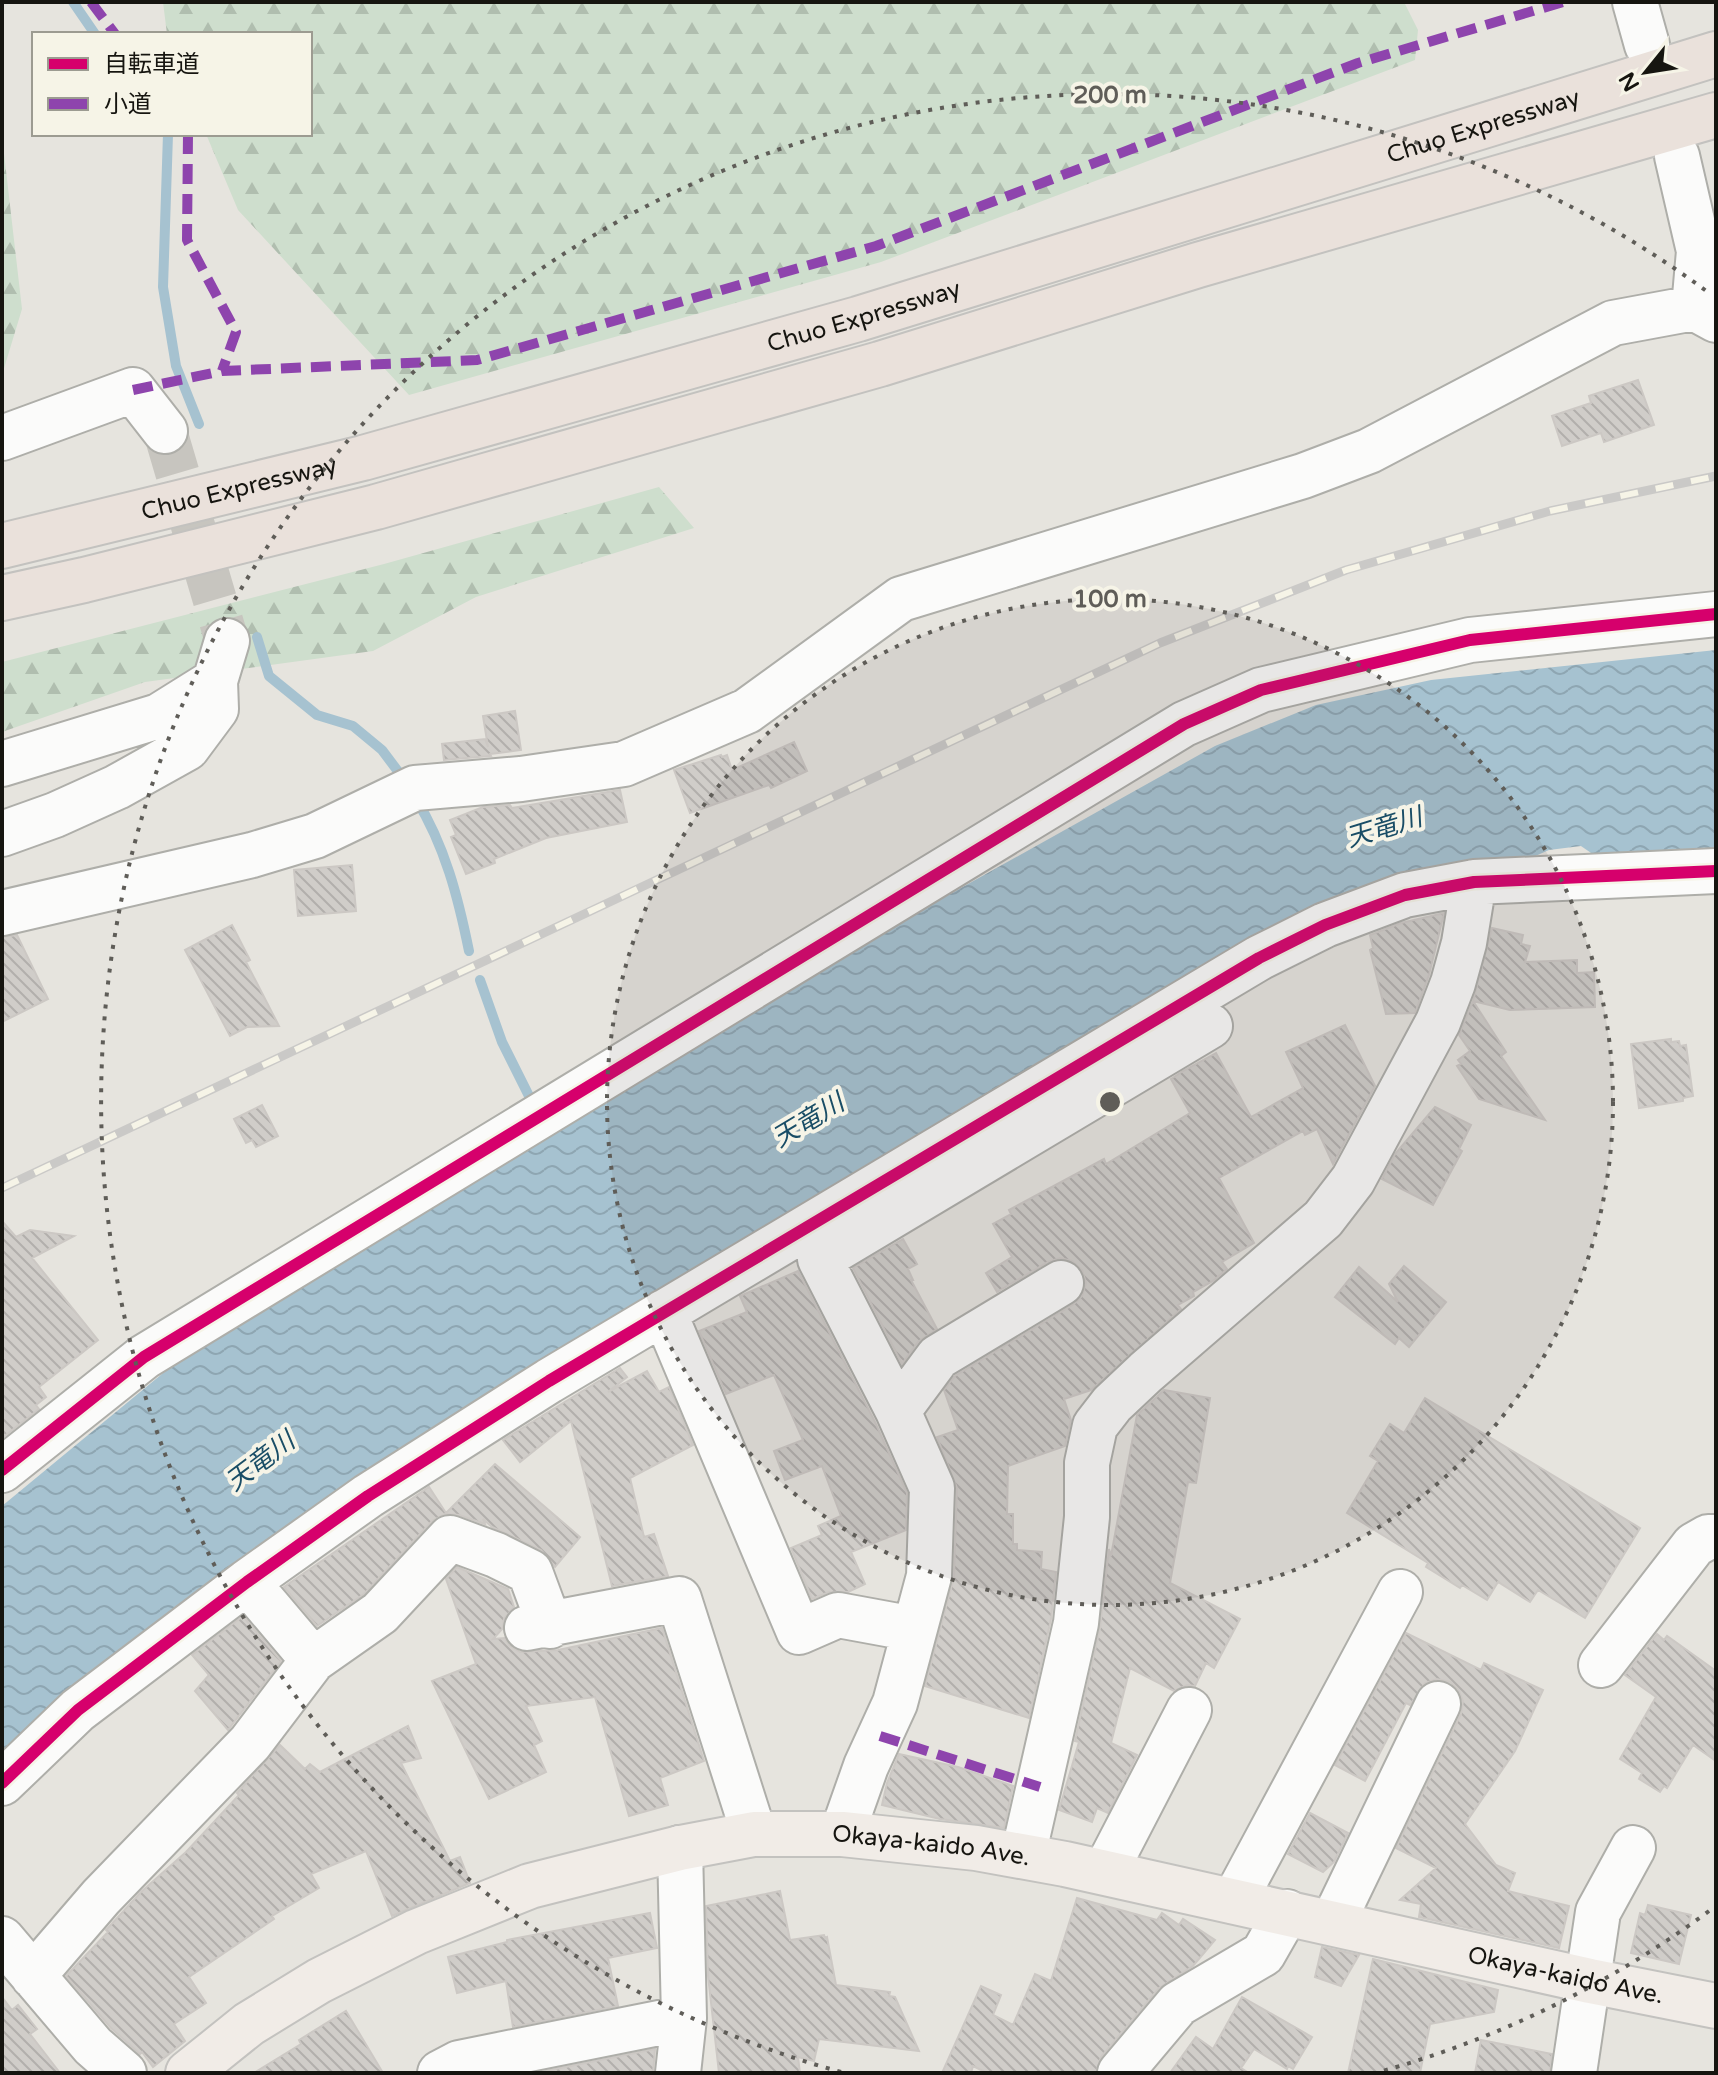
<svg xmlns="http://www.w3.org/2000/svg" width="1718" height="2075" font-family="'Varela Round','Noto Sans JP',sans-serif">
	<defs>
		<pattern id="forest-firs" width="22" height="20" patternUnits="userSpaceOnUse" patternTransform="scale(2)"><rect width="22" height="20" fill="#cedecd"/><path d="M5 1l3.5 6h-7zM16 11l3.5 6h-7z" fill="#b0beaf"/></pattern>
		<pattern id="water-waves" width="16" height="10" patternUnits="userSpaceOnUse" patternTransform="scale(2)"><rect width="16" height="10" fill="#a6c2d0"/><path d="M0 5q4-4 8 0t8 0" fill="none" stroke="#8ea6b2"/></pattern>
		<pattern id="building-back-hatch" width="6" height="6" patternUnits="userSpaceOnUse" patternTransform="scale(2)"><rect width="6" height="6" fill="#d0cdc9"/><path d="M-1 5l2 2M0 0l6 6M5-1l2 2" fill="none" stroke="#b2afac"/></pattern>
	</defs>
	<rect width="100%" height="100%" fill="#e6e4de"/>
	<path fill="url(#forest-firs)" d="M163 2H1404L1418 30 1415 60 881 262 409 395 238 210 206 134H310V34H167Z
		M2 136 22 309 2 375Z
		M659 487 694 528 476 597 373 651 145 682 2 732V662L384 564Z"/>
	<path fill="url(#water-waves)" d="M1716 650V848L1594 855 1581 846 1549 850 1048 1070 2 1764V1506L168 1369 687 1049 943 898 1215 746 1316 705 1431 680Z"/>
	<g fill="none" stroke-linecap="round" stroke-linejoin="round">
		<path stroke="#a6c2d0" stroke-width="10" d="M73 2 95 34
			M168 134 163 287 176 366 199 424
			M257 637 269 676 317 715 353 726 382 750 406 782
			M416 799C445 846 458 897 469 951
			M480 980 502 1042 534 1106"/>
	</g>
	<path fill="url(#building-back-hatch)" stroke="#ccc8c4" stroke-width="2" d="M1638 380 1654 425 1604 442 1601 433 1562 446 1552 416 1591 403 1589 396Z
		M515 711 521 750 490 754 491 756 444 760 442 744 485 739 488 747 483 716Z
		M794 742 807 771 771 788 769 785 690 813 674 770 721 755 722 757 727 755 732 770Z
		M620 790 627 822 546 838 494 859 495 863 466 874 451 837 456 835 450 820 483 807 510 805 512 808Z
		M352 865 356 911 298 916 294 870Z
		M1444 913 1429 975 1415 1013 1386 1014 1370 950 1373 948 1370 935 1401 923Z
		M232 925 250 960 246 962 279 1026 247 1027 230 1036 185 950Z
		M1492 928 1523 935 1521 944 1530 946 1525 962 1577 960V973L1594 972 1595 1007 1510 1010 1473 1001Z
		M17 935 48 999 2 1022V937Z
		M1473 1001 1506 1052 1501 1056 1545 1120 1479 1099 1457 1066 1461 1064 1458 1060 1470 1051 1459 1035Z
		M1345 1025 1375 1086 1333 1164 1317 1129 1305 1135 1303 1131 1219 1178 1254 1243 1222 1262 1227 1269 1213 1281 1193 1292 1194 1296 1178 1305 1181 1309 1091 1390 1064 1399 1071 1420 1065 1446 1008 1466 1007 1514H1013V1544H1017V1550L1042 1552 1041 1569 1056 1572 1051 1619 1029 1718 925 1686 954 1577 957 1488 937 1437 958 1430 944 1390 955 1376 1074 1304 1082 1296 1086 1283 1082 1270 1072 1261 1060 1258 1048 1262 997 1292 986 1273 1012 1257 993 1224 1011 1214 1009 1210 1104 1159 1106 1164 1190 1113 1171 1079 1183 1071 1216 1053 1251 1117 1303 1088 1286 1052Z
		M1671 1039V1042L1679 1041 1680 1046 1686 1045 1693 1096 1683 1098V1101L1639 1108 1631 1044Z
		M262 1105 278 1136 256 1147 252 1140 246 1143 234 1119Z
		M1435 1107 1471 1125 1459 1149 1462 1151 1433 1205 1382 1179 1395 1154Z
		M2 1221 16 1237 30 1230 74 1236 32 1258 98 1340 39 1387 46 1397 36 1405 39 1409 2 1438Z
		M903 1239 917 1264 908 1269 913 1280H911L937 1329 918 1342 902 1364 853 1268Z
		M1404 1266 1446 1302 1409 1347 1399 1338 1395 1344 1335 1297 1359 1267 1398 1302 1389 1284Z
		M798 1271 875 1422 907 1493 906 1530 851 1552 865 1584 848 1592H829L812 1599 791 1548 822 1535 818 1526 841 1516 822 1466 785 1480 774 1451 803 1440 774 1375 726 1394 699 1331 747 1312 740 1296Z
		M620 1368 627 1377 608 1392 647 1371 659 1392 669 1387 693 1445 630 1478 644 1537 654 1534 668 1576 612 1586 571 1421 520 1462 503 1440Z
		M1164 1390 1210 1398 1196 1483 1188 1482 1170 1583 1240 1619 1214 1668 1206 1663 1195 1686 1187 1685 1174 1691 1130 1668 1111 1743 1137 1755 1108 1813 1097 1808 1092 1822 1059 1810 1079 1742 1075 1741 1100 1628 1109 1549 1111 1556 1137 1415Z
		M1425 1398 1640 1528 1585 1618 1538 1590 1530 1602 1498 1582 1487 1600 1462 1585 1460 1588 1426 1567 1428 1563 1347 1513 1378 1461 1370 1456 1390 1424 1404 1433Z
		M495 1464 580 1537 555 1567 541 1550 492 1527 483 1519 485 1524 459 1515 445 1514 432 1521 364 1594 317 1626 284 1587 429 1487 446 1513Z
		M457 1567 508 1589 514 1607 504 1619 503 1628 493 1639 505 1638 509 1645 520 1652 558 1650 662 1628 704 1761 660 1778 668 1805 629 1816 595 1697 526 1706 542 1741 534 1745 546 1772 489 1799 432 1681 476 1664 446 1579Z
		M243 1616 281 1661 228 1730 195 1691 209 1675 192 1655Z
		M1406 1633 1481 1670 1484 1663 1543 1690 1515 1751 1465 1824 1496 1865 1515 1873 1508 1891 1569 1906 1559 1948 1419 1917 1421 1904 1400 1900 1436 1868 1396 1848 1461 1714 1463 1701 1458 1689 1450 1682 1437 1679 1425 1683 1410 1705 1406 1703 1365 1781 1335 1765Z
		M1657 1634 1664 1640 1667 1636 1716 1671V1761L1693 1745 1667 1788 1664 1786 1660 1792 1639 1779 1642 1773 1620 1759 1656 1697 1625 1675Z
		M408 1726 421 1758 401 1763 450 1861 460 1857 470 1883 392 1916 366 1851 311 1874 319 1888 272 1916 274 1919 189 1977 206 2003 174 2024 185 2041 153 2067 142 2052 140 2054 111 2028 66 1976 108 1932 106 1930 141 1892 186 1852 239 1795 237 1793 280 1745 305 1769 310 1764 320 1772Z
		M899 1754 958 1767 1013 1786 1004 1828 940 1819 882 1805 887 1783Z
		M1310 1813 1348 1833 1334 1862 1323 1872 1288 1854Z
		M780 1891 790 1940 824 1935 825 1938 827 1937 836 1985 890 1992 889 1996 895 1997 919 2051 819 2039 814 2061 798 2057 800 2073H719L708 1976 706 1906Z
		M1077 1898 1157 1920 1162 1913 1179 1925 1183 1919 1215 1940 1193 1966 1159 1988 1101 2057 1096 2073H987L973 2066 971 2073H942L981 1986 1001 1995 993 2015 1013 2025 1035 1974 1051 1981Z
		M1648 1905 1691 1915 1679 1964 1631 1953 1640 1913 1645 1915Z
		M650 1913 657 1948 608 1958 618 2006 513 2027 506 1981 457 1993 448 1957 507 1942V1940Z
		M1322 1947 1359 1955 1341 1986 1315 1977Z
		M1373 1959 1498 1990 1494 2012 1430 2024 1420 2073H1348Z
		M2 1997 12 2010 18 2005 37 2029 30 2034 60 2073H2Z
		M1242 1997 1312 2037 1293 2069 1288 2066 1287 2069 1254 2049 1241 2068 1249 2073H1170L1196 2037 1213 2049Z
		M346 2011 383 2073H254L301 2044 299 2040Z
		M1481 2040 1552 2054 1550 2073H1475Z
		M655 2049 653 2073H536Z"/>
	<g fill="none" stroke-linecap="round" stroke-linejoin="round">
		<path stroke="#c7c5bf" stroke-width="44" stroke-dasharray="44 22" stroke-linecap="butt" d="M1647 45 1677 156
			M165 431 227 641"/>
		<defs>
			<path id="minor" d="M1635 2 1647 45
				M1677 156 1699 251 1694 308
				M2 438 133 390 165 431
				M2 764 159 716 215 681
				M2 834 55 815 117 787 187 748 216 709 215 681 227 641
				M2 913 252 855 315 836 415 788 521 779 624 764 747 711 901 599 1303 476 1369 451 1613 323 1694 308 1716 320
				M664 1312 799 1632 838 1615 914 1629
				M898 1411 938 1357 1061 1283
				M2 1470 144 1357 1184 724 1261 690 1470 640 1716 614
				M527 1628 679 1599 754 1834
				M313 1660 380 1613 450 1538 496 1555 530 1572 550 1626
				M1601 1665 1694 1545 1708 1537H1716
				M2 1783 78 1710 247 1582 368 1496 549 1381 1259 958 1325 925 1405 895 1474 882 1716 871
				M842 1834 866 1766 895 1703 929 1576 932 1488 898 1411 820 1259 1210 1026
				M1023 1856 1076 1623 1087 1517V1463L1095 1426 1112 1404 1146 1372 1323 1219 1353 1180 1438 1022 1453 983 1464 943 1474 882
				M1105 1872 1189 1710
				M1234 1901 1400 1592
				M1333 1922 1438 1704
				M2 1939 93 2046 124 2073
				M33 1976 101 1897 250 1743 313 1660 247 1582
				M440 2073 459 2063 684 2018
				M678 2073 684 2018 680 1848
				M1120 2073 1178 2004 1263 1954 1287 1912
				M1574 2073 1598 1912 1633 1848"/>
			<g id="major">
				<path id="s1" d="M188 2073 249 2024 319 1981 416 1932 530 1886 680 1848 754 1834H842L976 1848 1065 1864 1590 1981 1716 2006"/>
			</g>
			<g id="highway">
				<path id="s2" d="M2 546 363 458 858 319 1716 54"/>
				<path d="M2 598 84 580 376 507 880 364 1198 265 1716 115"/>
			</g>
		</defs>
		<use href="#minor" stroke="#aeaea9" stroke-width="48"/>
		<use href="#major" stroke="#c3c2bf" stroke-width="48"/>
		<use href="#highway" stroke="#c3c2bf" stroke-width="48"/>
		<use href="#minor" stroke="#fbfbfa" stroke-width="44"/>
		<use href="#major" stroke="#f1ece7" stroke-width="44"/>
		<use href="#highway" stroke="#eae1db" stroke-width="44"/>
		<defs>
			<path id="rail" d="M2 1188 1160 643 1346 570 1550 511 1716 476"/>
		</defs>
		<use href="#rail" stroke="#cac9c7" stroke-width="9"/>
		<use href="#rail" stroke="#f6f4e7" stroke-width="6" stroke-dasharray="18" stroke-linecap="butt"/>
		<path stroke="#8e44ad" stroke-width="10" stroke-dasharray="20 10" stroke-linecap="butt" d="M91 2 115 34
			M188 134 187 240 236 332 222 371
			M133 390 222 371 477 360 876 246 1358 63 1563 2
			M880 1736 1040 1787"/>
		<defs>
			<path id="cycleway" d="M2 1470 144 1357 1184 724 1261 690 1470 640 1716 614
				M2 1783 78 1710 247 1582 368 1496 549 1381 1259 958 1325 925 1405 895 1474 882 1716 871"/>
		</defs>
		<use href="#cycleway" stroke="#f6f4e7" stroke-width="17"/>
		<use href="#cycleway" stroke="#d6006c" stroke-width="12"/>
	</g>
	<circle cx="1110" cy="1102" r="503" fill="#5f5d58" fill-opacity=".12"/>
	<g fill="none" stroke="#5f5d58" stroke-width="4" stroke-dasharray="4 8">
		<circle cx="1110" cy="1102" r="503"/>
		<path d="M1709 1911A1007 1007 0 0 1 1379 2072M841 2072A1007 1007 0 1 1 1709 293"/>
	</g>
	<g text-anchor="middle" stroke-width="8" stroke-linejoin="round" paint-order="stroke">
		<g font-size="24" fill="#161510" stroke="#f6f4e7">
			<text dy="8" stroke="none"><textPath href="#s2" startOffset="1540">Chuo Expressway</textPath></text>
			<text dy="8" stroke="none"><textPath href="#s2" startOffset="892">Chuo Expressway</textPath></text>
			<text dy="8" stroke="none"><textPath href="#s2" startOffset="244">Chuo Expressway</textPath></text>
			<text dy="8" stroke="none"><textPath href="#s1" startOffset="800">Okaya-kaido Ave.</textPath></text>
			<text dy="8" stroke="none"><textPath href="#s1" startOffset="1448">Okaya-kaido Ave.</textPath></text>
		</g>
		<g font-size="26" font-style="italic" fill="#194d66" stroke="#f6f4e7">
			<text transform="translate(1384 827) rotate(-17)" y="9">天竜川</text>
			<text transform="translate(808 1120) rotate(-31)" y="9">天竜川</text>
			<text transform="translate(260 1461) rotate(-37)" y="9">天竜川</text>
		</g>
	</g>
	<circle cx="1110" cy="1102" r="12" fill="#5f5d58" stroke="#f6f4e7" stroke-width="4"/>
	<g font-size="24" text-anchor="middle" font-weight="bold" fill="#5f5d58" stroke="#f6f4e7" stroke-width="8" stroke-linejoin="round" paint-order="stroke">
		<text x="1110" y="103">200 m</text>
		<text x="1110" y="607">100 m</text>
	</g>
	<rect width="1718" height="2075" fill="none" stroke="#161510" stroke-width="8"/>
	<rect x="32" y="32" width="280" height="104" fill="#f6f4e7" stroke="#9c9b91" stroke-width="2"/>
	<rect x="48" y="58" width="40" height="12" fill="#d6006c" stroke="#9c9b91" stroke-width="2"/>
	<text x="104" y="72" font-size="24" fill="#161510">自転車道</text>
	<rect x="48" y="98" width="40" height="12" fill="#8e44ad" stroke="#9c9b91" stroke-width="2"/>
	<text x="104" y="112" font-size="24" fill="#161510">小道</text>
	<g transform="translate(1646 72) rotate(240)" stroke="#f6f4e7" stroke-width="6" paint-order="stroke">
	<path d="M0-6L14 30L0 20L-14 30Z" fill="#161510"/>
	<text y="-12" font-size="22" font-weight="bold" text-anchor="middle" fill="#161510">N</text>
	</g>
</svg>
